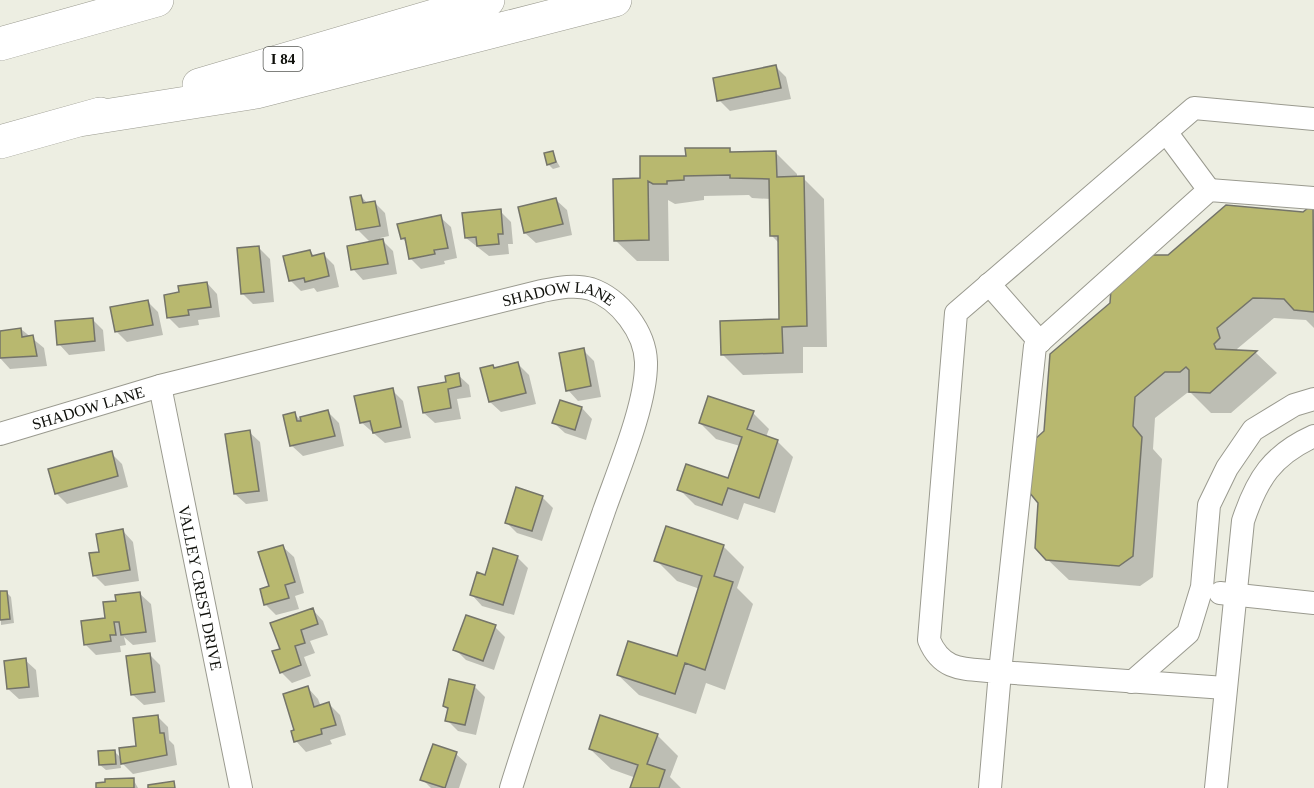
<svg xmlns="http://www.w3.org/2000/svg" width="1314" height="788" font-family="Georgia,serif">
	<rect width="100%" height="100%" fill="#edeee2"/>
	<path fill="#0003" d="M776 67 786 77 791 99 730 111 719 100Z
		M729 149 733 153H776L797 174V178H803L824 199 827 347H803V373L743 375 722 354 781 321 779 243 772 236 771 199 752 198 749 195 704 196V200L675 204 668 200 669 261H637L616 241 641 180 687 157Z
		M552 153 560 167 553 169 548 164Z
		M361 196 368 204 374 202 385 213 389 236 380 238 393 251 397 274 363 280 353 269 371 243 358 230 351 198Z
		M556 200 567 210 572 235 536 243 525 233 520 208Z
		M1314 205V328L1306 320 1274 318 1237 349 1238 352 1256 353 1277 373 1231 413H1211L1191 393H1187L1155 418 1153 449 1162 459 1153 577 1140 586 1069 580 1047 559 1045 432 1169 256 1304 214Z
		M500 211 511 222 513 244H508L509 254 489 256 466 238Z
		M440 217 451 227 457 258 444 261 445 264 421 269 410 258 407 243 402 238Z
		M259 248 270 259 274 302 253 304 242 293Z
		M310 251 315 257 324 255 334 265 339 287 317 292 314 288 301 291 290 280Z
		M207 283 217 294 220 317 198 320 199 325 179 328 168 317 181 294Z
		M148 302 158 312 163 335 127 342 116 331Z
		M92 319 103 330 105 351 69 355 59 344Z
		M21 329 44 348 47 366 10 369 0 358V333Z
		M583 350 594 361 601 397 578 401 568 390Z
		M518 364 529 375 536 404 501 412 490 402 493 366 496 369Z
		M458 375 469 385 471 397 457 399 461 419 435 423 424 413 420 388 448 383Z
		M392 390 403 401 411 438 385 443 361 422Z
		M582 408 592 419 586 440 565 433 554 423Z
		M328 412 339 423 344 446 303 456 292 446 285 416 294 414 303 422Z
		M753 413 769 429 766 437 777 441 793 457 775 513 744 503 738 520 695 505 679 489 729 480 740 446 716 439 700 423Z
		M249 432 260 442 268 501 246 504 235 494Z
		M111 453 122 464 128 487 67 504 56 493Z
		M542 497 553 508 542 541 517 533 506 522Z
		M123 531 133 542 139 581 105 586 94 575 101 553Z
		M723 546 744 567 737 588 753 604 725 690 706 683 696 714 639 695 618 675 678 658 700 589 677 581 656 560Z
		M283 547 294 557 304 593 295 596 299 609 276 615 266 605 262 590 270 587Z
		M517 557 528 568 514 615 482 606 472 595 486 576Z
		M6 592 11 597 14 623 1 625 0 593Z
		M140 594 151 604 156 642 133 645 124 637 126 645 120 646 121 652 96 655 85 644 118 602Z
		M313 610 323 621 328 635 310 641 315 653 304 657 311 676 292 683 281 672 282 650Z
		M495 627 505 637 494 670 466 660 455 649Z
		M149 654 160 665 165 702 144 705 133 695Z
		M25 660 36 670 39 697 19 699 8 689Z
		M474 686 485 697 476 735 458 731 447 720 449 711 444 706Z
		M308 688 318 699 321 707 329 704 340 715 346 735 330 740 332 744 306 752 296 741V731Z
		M157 716 168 727 169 740 174 745 177 765 133 774 120 761 121 768 106 770 100 765 115 752 122 759 138 747Z
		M657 735 678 756 670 777 681 788H632L636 778 611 769 590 749Z
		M456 754 467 764 459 788H431L422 779Z
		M133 779 138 788H98Z"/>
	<path fill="#b8b86f" stroke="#747469" stroke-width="1.5" d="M776 65 781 88 717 101 713 78Z
		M685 148H730V152L776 151 777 177 804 176 807 326 782 327 783 353 721 355 720 321 779 319 778 236H770L769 179 730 178V175L684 176V180L667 181V184H653L648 181 649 240 614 241 613 179 640 178V156H686Z
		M553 151 556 162 547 165 544 153Z
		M361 195 363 203 375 201 380 226 356 230 350 197Z
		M556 198 563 224 524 233 518 207Z
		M1313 204 1314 312 1294 310 1284 299 1253 298 1217 328 1220 338 1214 344 1216 349 1257 351 1210 393 1189 392V370L1186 367 1180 372H1165L1135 397 1133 426 1142 437 1133 556 1119 566 1046 560 1035 548 1038 503 1029 492 1033 441 1044 431 1050 354 1110 303 1111 289 1151 255H1168L1226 205 1303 212Z
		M501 209 503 234H498L499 244 477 246 476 237 465 238 462 213Z
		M441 215 448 248 434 250 435 254 409 259 405 238 401 239 397 224Z
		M383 239 388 264 351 270 347 246Z
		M259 246 264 292 241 294 237 248Z
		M310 250 312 256 324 253 329 276 305 282 304 278 289 281 283 256Z
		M207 282 211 307 188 310 189 315 167 318 164 295 179 292 178 286Z
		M148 300 153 325 115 332 110 307Z
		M93 318 95 341 57 345 55 321Z
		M21 328 22 337 33 335 37 356 0 358V331Z
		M584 348 591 386 566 391 559 353Z
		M518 362 526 393 489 402 480 368 493 365 494 368Z
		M459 373 461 386 448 389 451 408 423 413 418 387 446 382 445 376Z
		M393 388 401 427 373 433 370 421 360 423 354 396Z
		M708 396 754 411 747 429 778 440 759 498 728 488 722 505 677 490 686 464 728 478 742 437 699 423Z
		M560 400 582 407 575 430 552 423Z
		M328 410 335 436 290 446 283 415 295 412 297 421H301L300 417Z
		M250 430 259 491 234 494 225 434Z
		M112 451 118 476 55 494 48 469Z
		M516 487 543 496 532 531 505 523Z
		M666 526 724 545 714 576 733 582 705 670 685 663 675 694 617 675 628 641 677 656 702 576 654 561Z
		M123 529 130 570 93 576 89 553 99 552 96 534Z
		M283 545 295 582 285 585 289 598 264 605 260 589 269 586 258 552Z
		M493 548 518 556 503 605 470 595 477 572 485 575Z
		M0 591H7L10 619 0 620Z
		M140 592 146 632 121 635 119 622H114L116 635H110L111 641 84 645 81 621 105 618 103 602 116 601 115 595Z
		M313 608 318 624 301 630 305 643 295 646 301 665 280 673 272 651 280 649 270 623Z
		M466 615 496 625 483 661 453 650Z
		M150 653 155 692 131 695 126 656Z
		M26 658 29 687 7 689 4 661Z
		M449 679 475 685 465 725 445 721 448 708 443 706Z
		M308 686 314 707 329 702 336 725 321 729 322 734 294 742 291 731 294 730 283 694Z
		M158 715 160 733H164L167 755 121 764 119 748 136 746 133 718Z
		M600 715 658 734 647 764 665 770 659 788H630L638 765 589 749Z
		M433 744 457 752 445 788 420 780Z
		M115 750 116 764 99 765 98 751Z
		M134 778V788H96V783L105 782V779Z
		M174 781 175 788H148V785Z"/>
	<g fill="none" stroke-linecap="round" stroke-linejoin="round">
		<defs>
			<g id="minor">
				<path d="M1166 132 1209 190"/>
				<path d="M989 284 1040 342"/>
				<path id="s1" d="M160 386 241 788"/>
				<path id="s2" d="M0 434 160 386 542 291C557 288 575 284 591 289 620 299 645 332 646 362 647 403 618 471 604 511 572 603 540 695 511 788"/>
				<path d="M1220 593 1314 603"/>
				<path d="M1132 682 1188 633 1202 587 1209 505 1227 468 1253 430 1294 405 1314 399"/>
				<path d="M1225 688 1000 672 1035 346 1209 190 1314 198"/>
				<path d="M990 788 1000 672C968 668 943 674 929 640L956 313 1194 108 1314 119"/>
				<path d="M1216 788 1243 521C1257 479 1272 455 1314 436"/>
			</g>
			<path id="highway" d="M0 44 157 0
				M199 85 488 0
				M79 120 256 92 615 0
				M0 142 100 114"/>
		</defs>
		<use href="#minor" stroke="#9a9a8f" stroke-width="24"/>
		<use href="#highway" stroke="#9a9a8f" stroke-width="34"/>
		<use href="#minor" stroke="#fff" stroke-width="22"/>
		<use href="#highway" stroke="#fff" stroke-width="33"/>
	</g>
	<g text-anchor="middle" stroke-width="4.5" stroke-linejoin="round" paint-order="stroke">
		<rect fill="#fff" stroke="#575854" stroke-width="1.5" x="263.5" y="47" width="39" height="24" rx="4.5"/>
		<g font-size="15" font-weight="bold" fill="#0f100b">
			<text x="283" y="64">I 84</text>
		</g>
		<g font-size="16" fill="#0f100b" stroke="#fff">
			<text dy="6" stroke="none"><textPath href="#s2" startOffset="578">SHADOW LANE</textPath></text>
			<text dy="6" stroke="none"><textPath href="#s2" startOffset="92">SHADOW LANE</textPath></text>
			<text dy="6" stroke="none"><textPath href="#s1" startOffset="206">VALLEY CREST DRIVE</textPath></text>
		</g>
	</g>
</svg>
